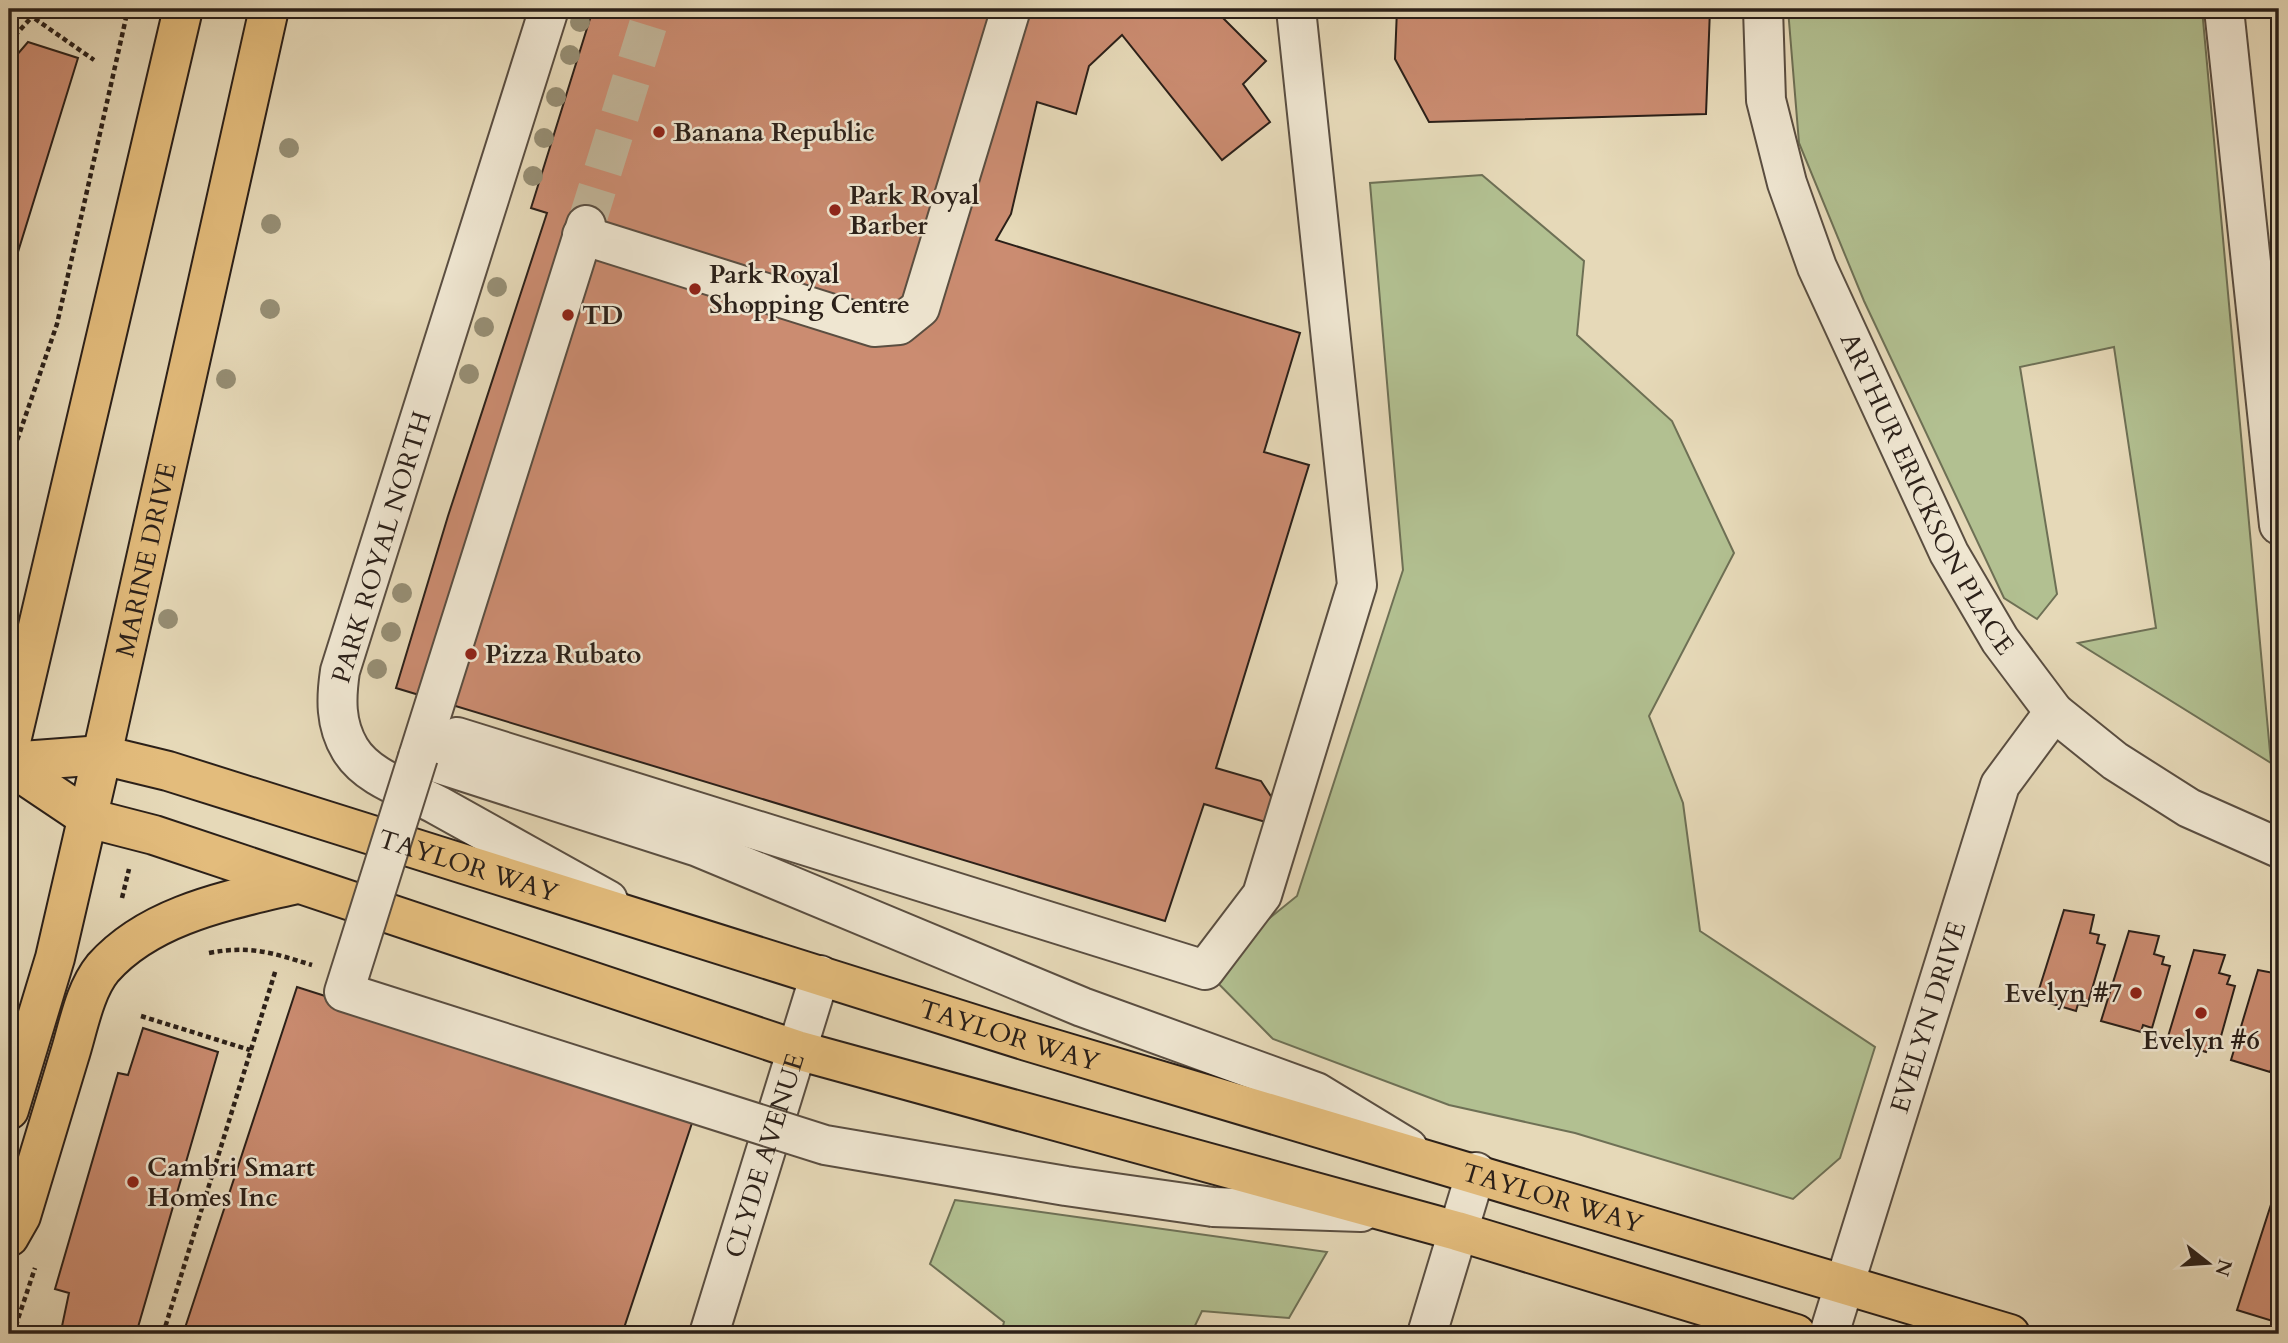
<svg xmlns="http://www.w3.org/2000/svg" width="2288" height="1343" font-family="Cardo,serif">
	<rect width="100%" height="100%" fill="#e6d9b8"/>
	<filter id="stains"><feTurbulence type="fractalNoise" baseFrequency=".00286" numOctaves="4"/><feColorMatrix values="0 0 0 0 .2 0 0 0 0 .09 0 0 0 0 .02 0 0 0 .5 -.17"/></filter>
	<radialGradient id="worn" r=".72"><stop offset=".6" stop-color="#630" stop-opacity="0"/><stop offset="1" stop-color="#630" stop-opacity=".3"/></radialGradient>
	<path fill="#b2c091" stroke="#6e7055" stroke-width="2" d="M1788 9H2202L2271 763 2078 643 2156 628 2114 347 2020 367 2057 594 2037 619 2004 598 1864 301 1799 143Z
		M1482 175 1584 261 1577 335 1672 421 1734 553 1649 716 1683 803 1700 931 1875 1047 1840 1158 1793 1199 1575 1133 1449 1105 1273 1039 1205 970 1297 896 1403 570 1370 183Z
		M955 1200 1327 1252 1289 1318 1202 1311 1191 1334H1001L1004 1322 930 1264Z"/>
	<path fill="#cb8c71" stroke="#2b2019" stroke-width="2" d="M593 9H1214L1266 61 1243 84 1270 122 1222 160 1122 35 1089 66 1076 114 1037 102 1011 214 996 240 1300 333 1264 452 1309 465 1216 768 1261 781 1276 804 1269 823 1204 804 1165 921 396 688 448 516 547 213 531 208Z
		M1397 9H1710L1706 114 1429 122 1395 59Z
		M28 42 78 58 9 281V64Z
		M2064 910 2094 915 2090 933 2099 935 2097 943 2105 945 2087 1006 2078 1004 2076 1011 2036 999Z
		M2129 931 2159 936 2154 954 2164 957 2162 964 2170 966 2152 1028 2143 1025 2141 1032 2101 1021Z
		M2194 950 2225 955 2219 973 2230 976 2227 984 2235 986 2218 1047 2209 1044 2206 1052 2167 1040Z
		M2258 970 2279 974V1066L2273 1064 2270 1072 2231 1060Z
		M297 987 695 1114 622 1334H183Z
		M143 1028 218 1052 136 1334H49L50 1331H61L69 1293 55 1289 118 1073 128 1075Z
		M2276 1189 2279 1190V1323L2237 1310Z"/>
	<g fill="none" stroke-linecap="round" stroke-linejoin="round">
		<path stroke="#c1b498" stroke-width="38" stroke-dasharray="38 19" stroke-linecap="butt" d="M586 225 653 9"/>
		<defs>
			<g id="minor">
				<path d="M549 9 340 671C336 698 335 724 350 749 368 779 410 790 439 806 495 837 552 869 608 900"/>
				<path id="s1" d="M1763 9 1766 100 1787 183 1817 267 1949 553 2000 640 2054 712 2115 761 2189 808 2279 848"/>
				<path d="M2224 9 2279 525"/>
				<path d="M586 225 418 757 698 847 1082 1007 1316 1092 1408 1148"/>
				<path d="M582 235 874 327 899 325 920 308 1011 9"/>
				<path d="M457 737 1205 970 1262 895 1357 585 1296 9"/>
				<path d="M1213 1207 1361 1212"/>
				<path id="s2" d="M709 1334 820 975"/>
				<path d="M1427 1334 1476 1172"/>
				<path id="s3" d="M1829 1334 2000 785 2054 712"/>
			</g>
			<g id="major">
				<path d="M9 750 183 9"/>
				<path id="s4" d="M102 755 269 9"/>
			</g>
			<g id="highway">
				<path id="s5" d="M9 762 102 755 168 771 1027 1041 2010 1334"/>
				<path d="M9 765 88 818 154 835 797 1050 1457 1231 1796 1334"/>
				<path d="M9 1110 55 958 102 755"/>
				<path d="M9 1237 21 1216C37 1163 53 1110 69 1057 78 1029 84 991 103 968 151 914 230 900 296 884"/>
			</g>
		</defs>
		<use href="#minor" stroke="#5a4e41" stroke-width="42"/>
		<use href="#major" stroke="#2b2019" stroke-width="42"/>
		<use href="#highway" stroke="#2b2019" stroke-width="42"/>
		<path stroke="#2b2019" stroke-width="4.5" stroke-dasharray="5 3.5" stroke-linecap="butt" d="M21 9 94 60
			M9 42 39 9
			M9 464 57 324 128 9
			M122 898 129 869
			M209 953C250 945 273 953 312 965
			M141 1016 250 1050
			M13 1334 35 1268
			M163 1334 276 969"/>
		<use href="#minor" stroke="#efe6d1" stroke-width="38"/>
		<use href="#major" stroke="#e3bc7c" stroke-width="38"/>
		<use href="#highway" stroke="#e3bc7c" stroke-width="38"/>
		<defs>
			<path id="minor-bridge" d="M418 757 344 992 825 1145 1066 1186 1213 1207"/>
		</defs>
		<use href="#minor-bridge" stroke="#5a4e41" stroke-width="42" stroke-linecap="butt"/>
		<use href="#minor-bridge" stroke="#efe6d1" stroke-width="38"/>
	</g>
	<g fill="#968e74">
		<circle cx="580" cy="22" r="10"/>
		<circle cx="570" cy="55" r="10"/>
		<circle cx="556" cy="97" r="10"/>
		<circle cx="544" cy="138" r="10"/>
		<circle cx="289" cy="148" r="10"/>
		<circle cx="533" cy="176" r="10"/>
		<circle cx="271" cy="224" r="10"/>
		<circle cx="497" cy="287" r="10"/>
		<circle cx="270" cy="309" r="10"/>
		<circle cx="484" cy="327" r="10"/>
		<circle cx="469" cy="374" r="10"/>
		<circle cx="226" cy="379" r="10"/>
		<circle cx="402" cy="593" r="10"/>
		<circle cx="168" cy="619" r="10"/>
		<circle cx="391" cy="632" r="10"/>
		<circle cx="377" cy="669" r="10"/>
	</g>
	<g fill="#8f2418" stroke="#efe6d1" stroke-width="2.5">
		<circle cx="659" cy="132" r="7"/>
		<circle cx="835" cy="210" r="7"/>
		<circle cx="695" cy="289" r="7"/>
		<circle cx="568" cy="315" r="7"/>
		<circle cx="471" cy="654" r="7"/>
		<circle cx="2136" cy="993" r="7"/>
		<circle cx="2201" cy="1013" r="7"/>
		<circle cx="133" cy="1182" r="7"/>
	</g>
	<g text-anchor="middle" stroke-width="5" stroke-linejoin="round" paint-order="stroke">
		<g font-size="26" font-weight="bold" fill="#2b2019" stroke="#efe6d1" text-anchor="start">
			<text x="673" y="141">Banana Republic</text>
			<text x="849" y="204">Park Royal<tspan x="849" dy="30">Barber</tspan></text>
			<text x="709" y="283">Park Royal<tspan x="709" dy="30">Shopping Centre</tspan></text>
			<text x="582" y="324">TD</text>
			<text x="485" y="663">Pizza Rubato</text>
			<text x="2122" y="1002" text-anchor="end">Evelyn #7</text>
			<text x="2201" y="1049" text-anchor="middle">Evelyn #6</text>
			<text x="147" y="1176">Cambri Smart<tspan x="147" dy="30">Homes Inc</tspan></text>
		</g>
		<g font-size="26" fill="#2b2019" stroke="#efe6d1">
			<text dy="9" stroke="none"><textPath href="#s1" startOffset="518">ARTHUR ERICKSON PLACE</textPath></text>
			<text transform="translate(381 547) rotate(-73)" y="9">PARK ROYAL NORTH</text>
			<text dy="9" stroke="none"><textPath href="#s4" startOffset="200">MARINE DRIVE</textPath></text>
			<text dy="9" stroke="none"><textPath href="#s5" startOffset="476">TAYLOR WAY</textPath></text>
			<text dy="9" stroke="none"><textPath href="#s3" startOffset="332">EVELYN DRIVE</textPath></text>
			<text dy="9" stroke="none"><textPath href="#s5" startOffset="1043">TAYLOR WAY</textPath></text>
			<text dy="9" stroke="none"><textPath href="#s2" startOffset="187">CLYDE AVENUE</textPath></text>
			<text dy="9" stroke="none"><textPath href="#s5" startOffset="1610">TAYLOR WAY</textPath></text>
		</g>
	</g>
	<rect width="2288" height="1343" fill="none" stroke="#e6d9b8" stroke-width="35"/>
	<rect x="10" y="10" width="2267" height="1322" fill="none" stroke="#2b2019" stroke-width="3.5"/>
	<rect x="18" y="18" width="2253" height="1308" fill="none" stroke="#2b2019" stroke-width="2"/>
	<g transform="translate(2208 1263) rotate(107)" stroke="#efe6d1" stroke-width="5" paint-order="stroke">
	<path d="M0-5L12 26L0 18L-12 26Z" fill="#2b2019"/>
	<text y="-10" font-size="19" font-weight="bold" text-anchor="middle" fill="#2b2019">N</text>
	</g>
	<rect width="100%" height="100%" filter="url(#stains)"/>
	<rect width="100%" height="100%" fill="url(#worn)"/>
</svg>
